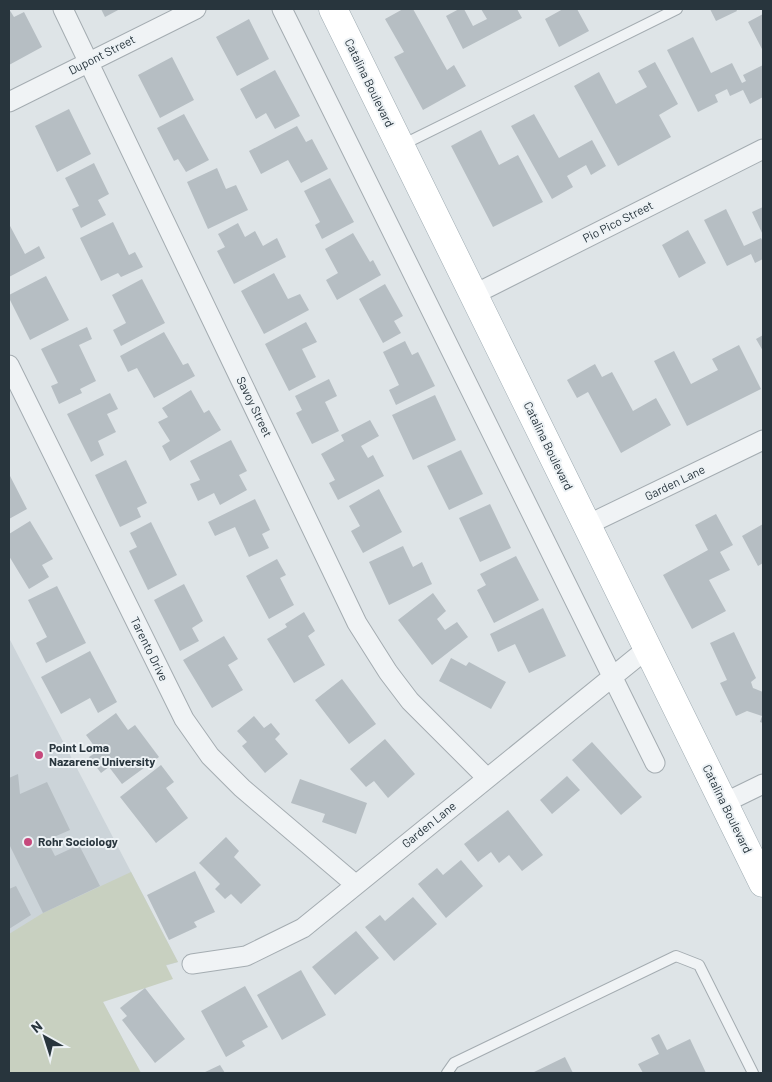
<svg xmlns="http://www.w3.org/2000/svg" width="772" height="1082" font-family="Barlow,sans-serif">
	<rect width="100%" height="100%" fill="#dee4e7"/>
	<path fill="#ccd4d9" d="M9 638 178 962 95 987 141 1073H9Z"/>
	<path fill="#c8d0c0" d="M131 872 178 962 166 965 173 979 103 1002 141 1073H9V934L43 913Z"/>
	<path fill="#b6bec3" d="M9 9 14 17 24 12 42 47 9 65Z
		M101 9H120L105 17Z
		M403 9H413L447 70 454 65 466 86 423 110 394 57 404 52 385 19Z
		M459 9H464L473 26 487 19 481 9H517L522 18 463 49 446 16Z
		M563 9H577L589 31 559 47 545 19Z
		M710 9H736L737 11 716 21Z
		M763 14V51L748 22Z
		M249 19 269 59 237 76 216 37Z
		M693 37 711 73 732 63 742 83 746 81 743 75 763 65V97L750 104 743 90 730 96 727 89 715 95 718 102 698 112 667 50Z
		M172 57 194 100 160 118 138 75Z
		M655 62 678 104 659 115 671 137 618 166 574 86 599 72 616 104 647 87 638 71Z
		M275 70 300 116 275 129 266 113 256 119 240 89Z
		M69 109 91 154 57 172 35 126Z
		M184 114 209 160 186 172 178 159 174 161 157 128Z
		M534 114 559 158 592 140 606 166 591 175 586 165 567 176 573 187 552 199 511 126Z
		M297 126 306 142 312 139 328 169 301 183 288 160 261 174 249 151Z
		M481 130 499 165 518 155 543 202 493 227 451 146Z
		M94 163 109 194 98 200 106 215 81 228 72 209 79 206 65 178Z
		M217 168 226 189 236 185 248 210 208 229 187 182Z
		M330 178 354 222 322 239 315 225 320 222 304 191Z
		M763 207V235L752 212Z
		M726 209 744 246 761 238 763 242V259L755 263 751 254 727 266 704 220Z
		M113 222 129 255 135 252 143 267 121 277 118 273 101 281 80 238Z
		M238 223 245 237 255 231 263 246 277 238 286 257 234 284 217 251 225 247 218 234Z
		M9 224 25 254 39 246 45 258 9 277Z
		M688 230 706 263 679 278 662 245Z
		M353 233 370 262 373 260 381 275 337 300 326 280 338 273 325 249Z
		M274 273 288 299 300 294 309 310 264 334 241 291Z
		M46 276 69 320 30 340 9 298V295Z
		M142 279 165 323 121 346 113 330 126 323 112 295Z
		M385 284 403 316 394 321 401 333 383 343 359 299Z
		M306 322 317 342 302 349 316 377 289 391 265 344Z
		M87 327 92 339 79 345 96 381 80 389 82 393 59 404 51 386 58 383 41 349Z
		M164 332 183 365 188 363 195 376 154 398 137 368 128 372 120 356Z
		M763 335V351L756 339Z
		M405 341 412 355 418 352 435 386 396 405 389 390 399 385 383 352Z
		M739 345 761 389 687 426 654 361 674 351 691 384 718 370 712 359Z
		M595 364 602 377 612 372 633 411 656 398 671 425 621 453 588 392 577 398 567 380Z
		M329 379 337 396 325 402 339 431 312 444 296 413 302 410 295 396Z
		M191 390 204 413 209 410 221 430 170 461 162 446 170 441 158 422 168 417 162 408Z
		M110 393 118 409 107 414 116 432 98 441 104 455 91 462 67 414Z
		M435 395 456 440 413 460 392 415Z
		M370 420 379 436 361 446 368 458 373 455 384 476 338 500 329 483 335 480 321 454 344 441 341 435Z
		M231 440 247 471 239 475 247 490 220 505 214 493 198 501 190 484 200 480 190 461Z
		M461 450 483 494 449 510 427 466Z
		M126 460 147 503 137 508 141 517 120 527 95 475Z
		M9 474 27 509 9 519Z
		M379 489 402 532 363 553 351 531 360 526 349 506Z
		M255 499 270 530 262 534 269 548 249 557 235 527 215 536 208 522Z
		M490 504 511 548 480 562 459 518Z
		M716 514 733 545 720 552 730 570 709 580 726 611 692 629 663 575 708 550 695 525Z
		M30 521 53 559 42 565 49 577 29 589 9 556V534Z
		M151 522 177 575 148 590 129 551 137 547 130 533Z
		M763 524V563L758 566 742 536Z
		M403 546 413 567 422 562 432 584 389 605 369 562Z
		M516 556 539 600 494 623 477 590 486 585 480 574Z
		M277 559 286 575 280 578 294 605 269 619 246 576Z
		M184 584 203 621 192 628 199 641 180 651 154 600Z
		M57 586 86 643 46 663 36 643 47 637 28 600Z
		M433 593 446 611 437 619 445 630 457 622 468 637 432 665 398 620Z
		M543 608 566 656 529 673 515 644 498 652 490 634Z
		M304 612 315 631 308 636 325 665 294 683 267 639 287 627 285 624Z
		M734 632 756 678 751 682 753 688 763 692V723L760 722 762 716 747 711 736 716 720 683 727 680 710 643Z
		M224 636 238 659 228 665 243 690 212 708 183 660Z
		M90 651 117 702 98 713 90 698 61 714 41 677Z
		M451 658 466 666 469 662 506 682 491 709 439 681Z
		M342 679 376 724 349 744 315 700Z
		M116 713 128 730 135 725 159 757 122 784 109 767 101 773 89 757 98 751 86 735Z
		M254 716 264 728 271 723 280 734 275 739 288 754 265 773 242 746 247 742 237 731Z
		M385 739 415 774 388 798 374 781 366 787 350 769Z
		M592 742 642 797 621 815 572 760Z
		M161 765 174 782 166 788 188 818 156 843 120 797Z
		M18 774 20 794 47 782 70 830 47 840 55 856 79 845 100 886 43 913 9 844V778Z
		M567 776 580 790 552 814 540 800Z
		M300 779 367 803 356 834 322 822 325 814 291 803Z
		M508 810 543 855 522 871 509 855 499 863 491 852 478 862 464 844Z
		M226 837 239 851 234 857 261 885 241 904 231 894 225 899 215 889 220 884 199 863Z
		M461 860 483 886 446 918 418 884 437 868 443 875Z
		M195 871 215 912 194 922 197 927 169 940 147 895Z
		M16 886 31 915 9 929V889Z
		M413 897 437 924 394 961 365 927 380 915 385 921Z
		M356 931 379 958 335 995 312 967Z
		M301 970 326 1015 282 1040 257 995Z
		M245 986 268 1027 242 1041 245 1046 226 1057 201 1011Z
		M145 988 185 1039 155 1063 122 1020 127 1016 120 1008Z
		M659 1034 667 1050 690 1039 706 1073H643L638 1064 659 1054 651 1038Z
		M565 1057 573 1073H532Z
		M220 1065 225 1073H203Z"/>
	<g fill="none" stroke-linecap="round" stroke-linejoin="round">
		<defs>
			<path id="lane" d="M400 146 677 9
				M447 1073 454 1063 676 956 699 965 753 1073"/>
			<path id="street" d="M63 9 357 623 388 672 410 701 487 778
				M282 9 655 763
				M9 102 196 9
				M473 295 763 149
				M9 365 184 719 210 756 242 788 356 885
				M587 525 763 440
				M724 803 763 784
				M192 964 246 956 303 928 648 648"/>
			<path id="primary" d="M333 9 763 883"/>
		</defs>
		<use href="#lane" stroke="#a4acb1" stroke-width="12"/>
		<use href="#street" stroke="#a4acb1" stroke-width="21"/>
		<use href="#primary" stroke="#9eabb2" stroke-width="29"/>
		<use href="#lane" stroke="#f0f3f5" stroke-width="10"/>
		<use href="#street" stroke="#f0f3f5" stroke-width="19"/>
		<use href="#primary" stroke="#fff" stroke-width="28"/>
	</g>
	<g fill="#c6497c" stroke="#edf2f5" stroke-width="2">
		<circle cx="39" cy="755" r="5"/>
		<circle cx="28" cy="842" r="5"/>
	</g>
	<g text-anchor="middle" stroke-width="4" stroke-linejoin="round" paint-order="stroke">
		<g font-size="12" fill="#28353d" stroke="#edf2f5">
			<text transform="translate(102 55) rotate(-27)" y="4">Dupont Street</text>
			<text transform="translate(369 83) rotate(64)" y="4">Catalina Boulevard</text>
			<text transform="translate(618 222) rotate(-27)" y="4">Pio Pico Street</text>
			<text transform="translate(254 407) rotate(64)" y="4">Savoy Street</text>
			<text transform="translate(548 446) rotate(64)" y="4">Catalina Boulevard</text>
			<text transform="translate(675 483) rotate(-26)" y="4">Garden Lane</text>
			<text transform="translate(149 649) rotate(64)" y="4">Tarento Drive</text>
			<text transform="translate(727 809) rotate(64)" y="4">Catalina Boulevard</text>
			<text transform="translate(429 825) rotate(-39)" y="4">Garden Lane</text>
		</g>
		<g font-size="12" font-weight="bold" fill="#28353d" stroke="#edf2f5" text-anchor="start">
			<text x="49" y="752">Point Loma<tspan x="49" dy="14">Nazarene University</tspan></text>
			<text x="38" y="846">Rohr Sociology</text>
		</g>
	</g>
	<rect width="772" height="1082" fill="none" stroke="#28353d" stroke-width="20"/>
	<g transform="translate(45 1037) rotate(321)" stroke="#edf2f5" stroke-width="4" paint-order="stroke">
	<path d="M0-4L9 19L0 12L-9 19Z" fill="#28353d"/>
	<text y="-8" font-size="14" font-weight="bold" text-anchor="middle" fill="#28353d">N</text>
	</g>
</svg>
